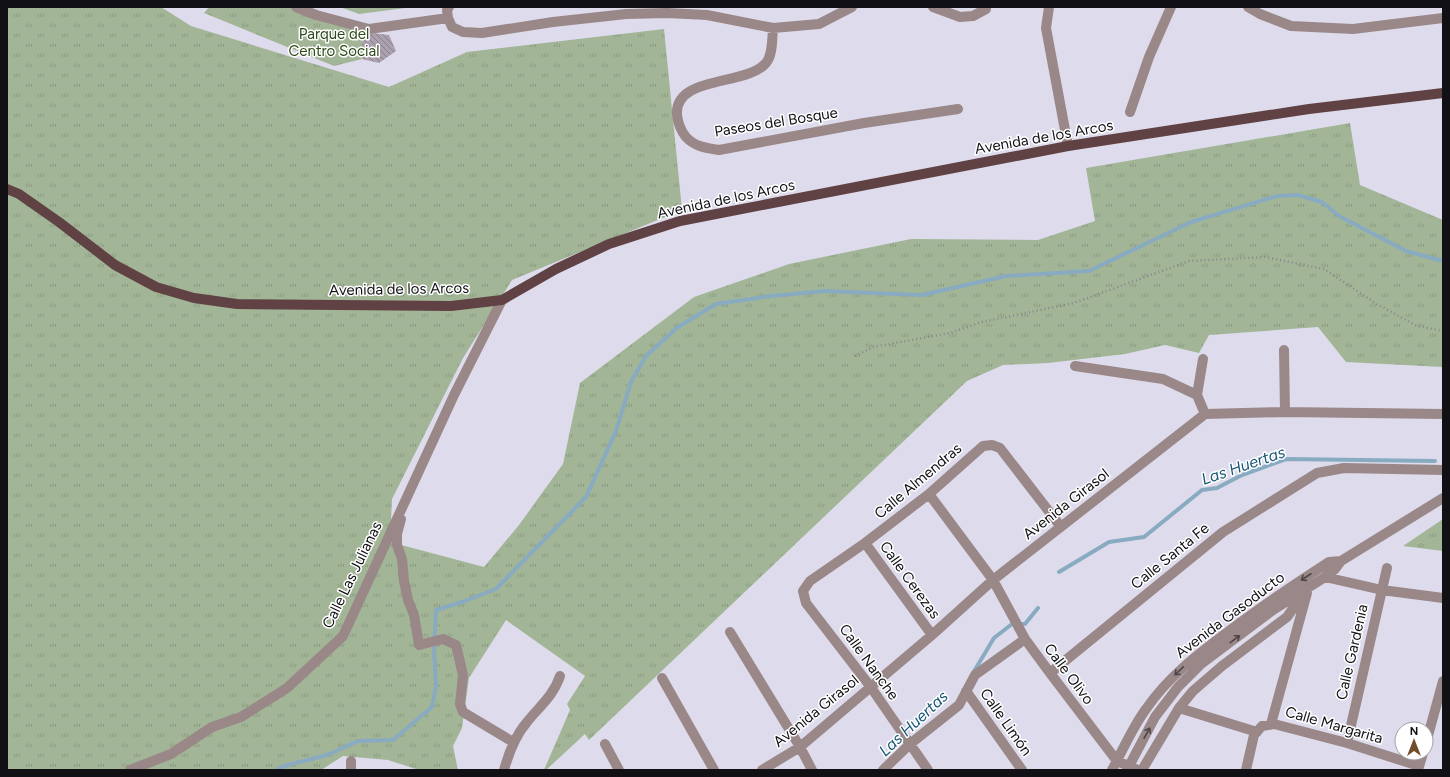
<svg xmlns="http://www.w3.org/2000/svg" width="1450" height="777" font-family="Figtree,sans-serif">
	<defs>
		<pattern id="grass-tufts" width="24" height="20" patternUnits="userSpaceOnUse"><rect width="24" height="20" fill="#a2b596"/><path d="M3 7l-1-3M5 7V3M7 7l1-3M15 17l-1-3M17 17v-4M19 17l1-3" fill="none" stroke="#8a9b80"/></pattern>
		<pattern id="building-back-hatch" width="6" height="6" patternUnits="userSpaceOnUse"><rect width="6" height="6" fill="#aba0ad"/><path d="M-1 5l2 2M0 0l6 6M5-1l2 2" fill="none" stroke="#8a818c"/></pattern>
	</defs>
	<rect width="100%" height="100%" fill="#dedcec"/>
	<path fill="url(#grass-tufts)" d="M7 7H161L191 26 389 87 467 52 664 29 682 210 512 280 463 358 392 499 390 542 484 567 519 525 563 464 580 383 694 297 789 264 911 239 1038 240 1095 221 1086 168 1350 123 1360 185 1443 220V367L1346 362 1318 327 1209 335 1199 353 1165 345 1125 354 1048 363 1003 365 967 381 589 740 585 734 546 770H544L570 710 567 704 585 676 506 620 469 678 462 728 453 746 458 770H419L388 760 343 756 321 770H7Z
		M209 7H299L372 33 362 42V59L334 66 204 13Z
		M340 7H413L359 14Z
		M1443 519V551L1403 546Z"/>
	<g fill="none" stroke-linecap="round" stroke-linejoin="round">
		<path stroke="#88abc1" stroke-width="4" d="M1059 572 1109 542 1144 537 1202 490 1217 488 1242 475 1286 459 1435 461
			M973 673 994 638 1012 624H1025L1038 608
			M276 770 284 766 327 755 358 741 393 740 432 707 436 686 434 649 436 610 465 601 496 589 586 497 616 431 631 382 646 356 678 327 716 304 771 296 825 291 922 295 1006 276 1089 271 1191 222 1277 196 1298 195 1322 202 1339 216 1406 251 1443 261"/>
	</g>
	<path fill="url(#building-back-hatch)" d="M372 33 389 35 396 51 379 63 362 59V42Z"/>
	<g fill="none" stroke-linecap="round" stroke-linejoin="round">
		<path stroke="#878691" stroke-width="2.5" stroke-dasharray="1 3" stroke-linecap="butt" d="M855 356 873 347 950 333 982 322 1074 303 1189 261 1265 257 1324 269 1375 303 1417 326 1443 331"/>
		<path stroke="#9a8889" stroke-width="10" d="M296 7 316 15 369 29 448 18
			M449 7 447 10 448 18 452 27 463 32 482 33 553 22 626 14 667 13 707 15 773 28 819 24 852 7
			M933 7 960 17 973 16 986 9V7
			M1049 7 1046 28 1068 146
			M1248 7 1260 14 1291 26 1353 29 1443 18
			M773 28C772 38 773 55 766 63 747 86 674 75 677 115 678 123 681 131 686 137 695 147 707 148 719 150L864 123 958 109
			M1130 112 1149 57 1171 7
			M1284 350 1285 412
			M1075 366 1163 379 1197 395 1205 414
			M1197 395 1203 359
			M929 494 993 580 1025 639 1050 673 1117 761 1138 770
			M401 519 397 534V545L402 559 404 581 408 600 414 615 419 645 443 639 456 645 463 675 460 704 463 712 513 742
			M865 543 932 635
			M1325 577 1382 590 1443 598
			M730 632 800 747 812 770
			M1050 673 1223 532 1317 473 1344 468 1443 470
			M662 678 714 770
			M966 691 1022 770
			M1179 708 1257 732
			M1271 724 1307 593
			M1347 743 1387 568
			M1426 743 1443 681
			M605 744 619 770
			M351 761V770
			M130 770 171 754 212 727 241 717 287 688 343 636 454 395 502 300
			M504 770C509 752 515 736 527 722 539 707 554 695 560 676
			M762 770 800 747 932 635 993 580 1205 414 1285 412 1443 414
			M883 770 910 744 959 705 975 675 1025 639
			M928 770 870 686 806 603 803 591 810 581 865 543 929 494 983 446 992 445 1000 448 1061 527
			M1112 770C1123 750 1132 728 1146 709 1168 677 1198 654 1229 631 1262 606 1295 584 1329 562L1341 561
			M1127 770 1155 717 1178 687 1201 664 1273 610 1325 577 1335 569 1341 561 1443 498
			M1142 770 1179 708 1193 691 1222 666 1287 617 1304 593
			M1246 770 1254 735 1262 726 1274 724 1347 743 1419 766
			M1418 770 1423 753"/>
		<path stroke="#604244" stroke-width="10" d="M7 189 19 194 59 222 115 265 156 287 194 298 237 304 451 306 502 300 556 269 609 244 680 221 1068 146 1309 109 1443 93"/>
	</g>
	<defs><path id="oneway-shaft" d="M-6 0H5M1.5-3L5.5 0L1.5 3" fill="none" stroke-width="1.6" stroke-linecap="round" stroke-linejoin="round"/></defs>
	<g stroke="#4f4649">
		<use href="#oneway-shaft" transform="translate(1306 577) rotate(147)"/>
		<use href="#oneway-shaft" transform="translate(1235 639) rotate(-37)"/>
		<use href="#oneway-shaft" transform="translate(1179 671) rotate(136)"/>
		<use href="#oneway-shaft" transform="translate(1147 733) rotate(-61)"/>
	</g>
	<g text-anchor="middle" stroke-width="3" stroke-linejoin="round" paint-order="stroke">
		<g font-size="15" fill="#2e4919" stroke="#fff">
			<text x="334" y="39">Parque del<tspan x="334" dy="17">Centro Social</tspan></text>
		</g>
		<g font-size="15" fill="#111015" stroke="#fff">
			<text transform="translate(776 122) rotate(-9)" y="5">Paseos del Bosque</text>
			<text transform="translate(1044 137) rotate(-10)" y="5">Avenida de los Arcos</text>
			<text transform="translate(726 199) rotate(-12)" y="5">Avenida de los Arcos</text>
			<text transform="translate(399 289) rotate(-1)" y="5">Avenida de los Arcos</text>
			<text transform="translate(918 481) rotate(-40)" y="5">Calle Almendras</text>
			<text transform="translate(1066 504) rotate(-38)" y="5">Avenida Girasol</text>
			<text transform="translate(1170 556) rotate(-39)" y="5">Calle Santa Fe</text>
			<text transform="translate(352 575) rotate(-64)" y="5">Calle Las Julianas</text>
			<text transform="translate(910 580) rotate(54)" y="5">Calle Cerezas</text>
			<text transform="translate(1230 615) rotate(-37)" y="5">Avenida Gasoducto</text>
			<text transform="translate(1352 652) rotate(-77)" y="5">Calle Gardenia</text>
			<text transform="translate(869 662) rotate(54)" y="5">Calle Nanche</text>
			<text transform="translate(1069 674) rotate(53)" y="5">Calle Olivo</text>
			<text transform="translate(816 711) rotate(-39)" y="5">Avenida Girasol</text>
			<text transform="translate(1006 722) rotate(55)" y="5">Calle Limón</text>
			<text transform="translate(1334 725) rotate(16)" y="5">Calle Margarita</text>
		</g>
		<g font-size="16" font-style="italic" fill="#195776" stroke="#fff">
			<text transform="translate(1243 465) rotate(-19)" y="6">Las Huertas</text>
			<text transform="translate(913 723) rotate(-43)" y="6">Las Huertas</text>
		</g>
	</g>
	<rect width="1450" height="777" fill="none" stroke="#111015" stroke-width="16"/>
	<g transform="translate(1414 741)"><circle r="19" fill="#ffffff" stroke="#a09fa1"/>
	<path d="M0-3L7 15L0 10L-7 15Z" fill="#734d29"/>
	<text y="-6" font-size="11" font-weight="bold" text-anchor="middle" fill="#111015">N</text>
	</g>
</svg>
